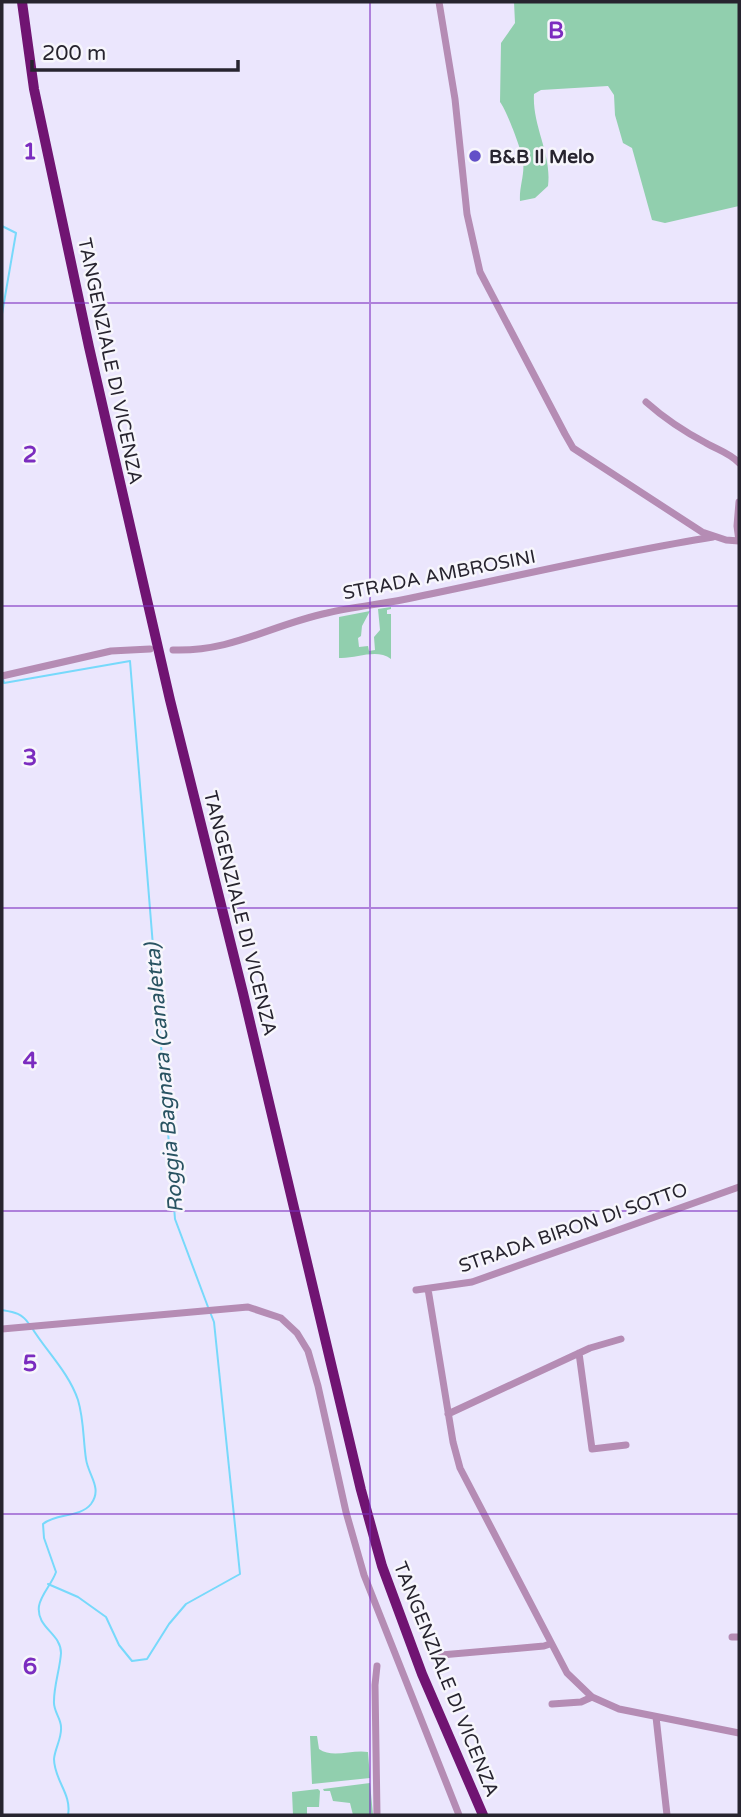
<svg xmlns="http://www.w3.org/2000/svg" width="741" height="1817" font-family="'Varela Round',sans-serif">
	<rect width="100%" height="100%" fill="#ebe6fd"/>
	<path fill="#91cfae" d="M514 2H739V206L665 223 652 220 632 148 623 143 615 115 614 95 608 86 541 90 534 94C532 126 552 154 548 186L535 198 520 201C519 187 525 174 523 161 522 151 506 109 500 102L501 43 515 23Z
		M391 607V609L387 610V614H391V659C376 648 357 659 339 658V617L370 611 362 626 361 636 358 638 359 647 368 646 369 651 375 650 374 637 380 630 378 609Z
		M310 1736H317L319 1749C333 1759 352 1749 368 1752L370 1778 312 1784Z
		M370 1783 373 1815H353L350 1803 333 1801 330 1791H324L323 1789Z
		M318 1789 320 1791 319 1807H307V1815H293L292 1792Z"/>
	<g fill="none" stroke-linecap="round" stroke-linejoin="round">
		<path stroke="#77d9fb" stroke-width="2" d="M2 226 16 233 2 314
			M3 679 4 683 130 661 175 1219 208 1307
			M2 1310C14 1312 22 1313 29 1324
			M32 1328C47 1352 69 1373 78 1400 84 1420 83 1439 86 1459 88 1475 103 1488 91 1504 80 1518 56 1513 43 1524L44 1538 56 1572C52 1584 41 1594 39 1606 36 1628 61 1633 61 1653 60 1669 54 1685 54 1701 53 1711 61 1718 61 1727 62 1738 55 1748 54 1759 54 1780 72 1794 68 1815
			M48 1584 78 1597 106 1617 119 1645 132 1661 147 1659 169 1624 186 1604 240 1574 214 1322 210 1312"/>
		<path stroke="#b58cb4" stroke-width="7" d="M439 2 455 99 467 214 480 272 565 434 573 448 702 532 726 540 739 541
			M646 402C664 418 685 432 706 443 718 450 730 453 739 463
			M739 541 737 526 739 502
			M173 650C232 652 271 625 327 613 356 606 386 604 416 597 514 577 613 553 713 537
			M2 676 111 651 150 649
			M428 1289 453 1442 460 1468 567 1673 592 1697 619 1709 739 1733
			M416 1290 472 1282 739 1187
			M2 1329 248 1307 281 1318 297 1333 308 1351 318 1386 346 1512 364 1575 459 1815
			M579 1353 592 1449 626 1445
			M448 1414 590 1348 621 1339
			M732 1637H739
			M441 1655 544 1646 550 1644
			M377 1666 375 1685 377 1815
			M552 1704 581 1702 592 1697
			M656 1717 667 1815"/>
		<path stroke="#701472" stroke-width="10" d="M22 2 34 89 89 347 170 700 243 993 361 1490 382 1566 422 1674 483 1815"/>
	</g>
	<path fill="none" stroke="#7b2cbf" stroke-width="2" stroke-opacity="0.55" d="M370 2V1815M2 303H739M2 606H739M2 908H739M2 1211H739M2 1514H739"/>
	<circle fill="#6250c8" stroke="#f7f6fc" stroke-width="2.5" cx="475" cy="156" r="7"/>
	<g text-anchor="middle" stroke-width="5" stroke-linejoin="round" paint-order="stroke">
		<g font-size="19" font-weight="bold" fill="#27242f" stroke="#f7f6fc" text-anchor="start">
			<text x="489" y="163">B&amp;B Il Melo</text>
		</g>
		<g font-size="19" fill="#27242f" stroke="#f7f6fc">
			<text transform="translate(111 361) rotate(78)" y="7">TANGENZIALE DI VICENZA</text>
			<text transform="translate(439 574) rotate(-11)" y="7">STRADA AMBROSINI</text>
			<text transform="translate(241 913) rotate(76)" y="7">TANGENZIALE DI VICENZA</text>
			<text transform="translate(573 1227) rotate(-19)" y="7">STRADA BIRON DI SOTTO</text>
			<text transform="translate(447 1679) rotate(68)" y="7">TANGENZIALE DI VICENZA</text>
		</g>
		<g font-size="21" font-style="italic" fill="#295362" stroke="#f7f6fc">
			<text transform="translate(164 1078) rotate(-95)" y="7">Roggia Bagnara (canaletta)</text>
		</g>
	</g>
	<g font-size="23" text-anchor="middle" font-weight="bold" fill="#7b2cbf" stroke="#f7f6fc" stroke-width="5" stroke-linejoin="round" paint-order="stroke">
		<text x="556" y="38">B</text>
		<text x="30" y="159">1</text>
		<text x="30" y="462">2</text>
		<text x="30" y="765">3</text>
		<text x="30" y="1068">4</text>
		<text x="30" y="1371">5</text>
		<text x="30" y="1674">6</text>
	</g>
	<rect width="741" height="1817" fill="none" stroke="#27242f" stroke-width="7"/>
	<path d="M32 60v10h206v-10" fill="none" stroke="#27242f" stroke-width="3.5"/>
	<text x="42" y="60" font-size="21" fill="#27242f" stroke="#f7f6fc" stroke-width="5" paint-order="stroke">200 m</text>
</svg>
